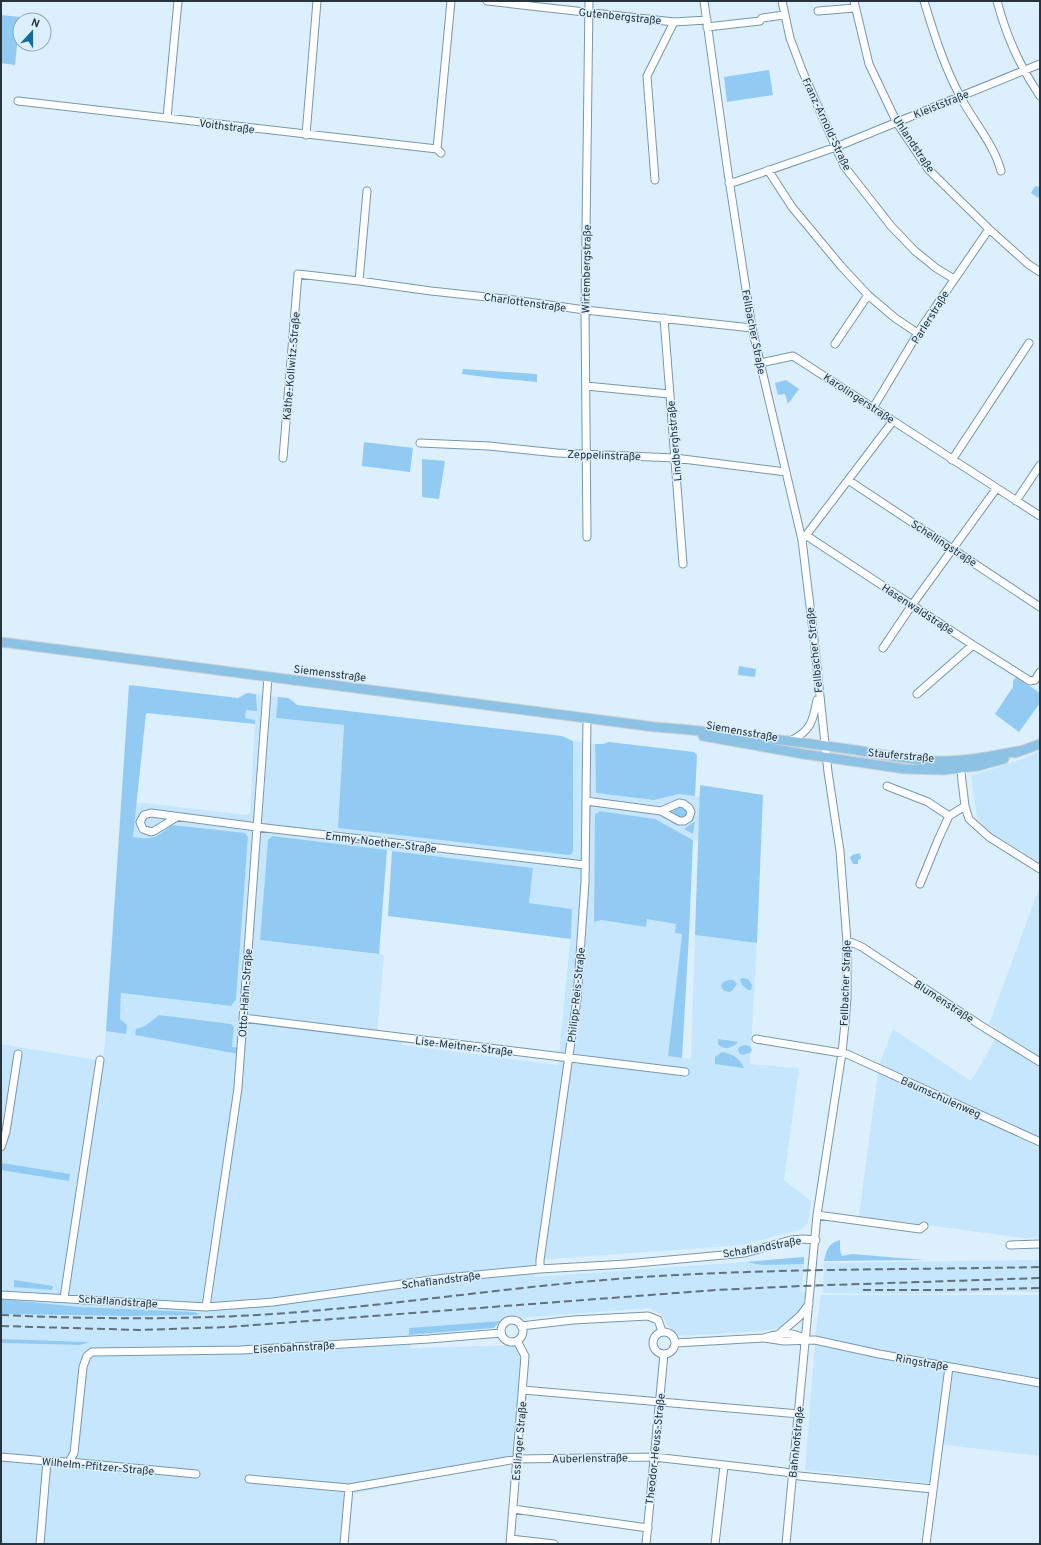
<svg xmlns="http://www.w3.org/2000/svg" width="1041" height="1545" font-family="Overpass,sans-serif">
	<rect width="100%" height="100%" fill="#dbeffd"/>
	<path fill="#c6e6fd" fill-rule="evenodd" d="M256 694 278 697 276 718 344 725 338 828 572 854 573 850V741L595 744 596 793 654 800 679 794 700 797 698 841 693 840 655 819 600 811 596 812 594 922 601 920 646 927 647 919 676 923 682 933 668 1056 691 1059 695 935 757 943 750 1064 799 1068 784 1180 811 1201 808 1223 802 1229 743 1245 537 1260 535 1277 746 1262 804 1264 801 1292H806L804 1303 801 1310 794 1320 783 1327 763 1331 678 1336 667 1325 663 1316 649 1308 529 1317 523 1319 511 1316 500 1321 409 1328 411 1348 522 1345 513 1462 352 1494 347 1544H1V1343L80 1345 89 1342 1 1339V1314L70 1316 198 1315 194 1312 80 1307 1 1299V1044L103 1061 106 1031 126 1034 122 1023 120 1019 121 993 231 1006 234 1004 236 1000 248 837 172 825 157 837 151 839 133 837 136 802 247 815 250 813 255 720 245 718 246 710 257 700ZM272 836 533 868 529 903 572 909 570 943 558 1065 402 1045V1038L377 1035 384 955 260 940 268 840ZM159 1015 234 1027 232 1047 238 1054 135 1035 140 1029Z
		M1040 751V866L990 834 977 817 971 776 1025 758Z
		M1040 886V1238H1023L859 1216 879 1065 893 1029 971 1081 1000 1031 989 1024Z
		M1040 1260V1293L1016 1291 922 1294 823 1293 824 1263Z
		M821 1295H1040V1456L939 1444 934 1484 805 1470 816 1330Z"/>
	<path fill="#91cbf4" d="M1 15 20 17 15 65 1 63Z
		M769 70 773 95 727 102 724 77Z
		M1035 186 1040 187V199L1031 193Z
		M463 369 537 374V382L493 378 462 374Z
		M786 380 799 389 788 404 785 394 778 395 775 383Z
		M364 442 413 448 410 472 362 466Z
		M422 459 445 461 439 499 422 497Z
		M739 666 756 669 755 677 738 675Z
		M1016 677 1040 693V703L1019 732 995 714 1013 687V681Z
		M129 685 238 698 247 693 256 694 257 711 246 710 245 718 255 720V724L146 713 133 837C155 840 155 838 172 825L245 833 248 837 236 1000 231 1006 121 993 120 1019 127 1025 126 1034 106 1031Z
		M278 697 289 698 297 705 562 736 573 741V850L572 854 569 855 338 828 344 725 276 718Z
		M609 742 694 752 697 755 695 796 679 794 654 800 596 793 595 744H603Z
		M700 785 763 795 757 943 695 935Z
		M682 807 686 811V815L684 817 680 818 672 813 673 809Z
		M600 811 655 819 693 840 689 934 682 1058 668 1056 682 934 675 933 676 924 647 919 646 927 601 920 594 922 595 814Z
		M694 822H695L693 834 684 829Z
		M272 836 387 850 379 954 260 940 268 840Z
		M392 851 533 868 529 903 572 909 571 939 388 916Z
		M860 853 861 859 858 860V864H853L850 858 852 855Z
		M743 978 748 979 752 985 751 990H748L742 985 740 979Z
		M729 980H733L737 984 732 991 729 992 723 990 721 985 723 982Z
		M159 1015 231 1024 234 1027 232 1047 239 1048 238 1054 135 1035 136 1029 145 1026Z
		M718 1039 738 1042C732 1048 724 1051 718 1044Z
		M744 1045 750 1046 752 1050 750 1053 742 1055 739 1053 738 1048Z
		M722 1052C732 1054 740 1058 744 1068L715 1064V1057Z
		M2 1163 70 1174 69 1181 1 1170Z
		M840 1240V1250L842 1256 852 1254 924 1260 824 1261C827 1249 828 1244 840 1240Z
		M804 1257V1264L762 1265 746 1262Z
		M14 1280 53 1286 52 1290 14 1287Z
		M1 1299 80 1307 195 1312 199 1315 126 1316 1 1314Z
		M500 1321 494 1328 409 1335V1328Z
		M1 1339 90 1342 80 1345 1 1343Z"/>
	<g fill="none" stroke-linecap="round" stroke-linejoin="round">
		<defs>
			<path id="minor" d="M487 1 674 22 707 20
				M704 1 728 173 752 328 802 540 814 639 828 772 840 851 847 942V998L845 1023 842 1053 817 1215 786 1544
				M782 1 790 38 802 70 844 166 891 226 915 251 936 268 954 279
				M854 1 869 64 897 123 928 169 989 229 1028 264 1040 272
				M924 1C934 34 944 66 960 96 973 121 994 144 1001 171
				M997 1C1006 35 1020 67 1040 96
				M818 11 855 8
				M707 27 760 21 762 18 784 15
				M18 101 437 149
				M167 118 178 1
				M306 135 317 1
				M441 153 437 149 451 1
				M768 170 792 207 841 266 868 295 895 318 919 334
				M655 180 647 76 674 22
				M729 183 735 182 836 147 1040 64
				M359 281 367 191
				M664 318 683 564
				M835 344 868 295
				M760 363 793 356 1040 516
				M586 386 669 394
				M873 408 921 328 989 229
				M420 443 489 446 557 453 675 458 786 472
				M283 458 298 274 359 281 431 291 514 300 585 310 752 328
				M952 460 1029 343
				M848 480 1040 607
				M1016 501 1040 465
				M807 536 973 645 1030 681 1035 680 1040 672
				M587 537 585 310 589 1
				M804 538 893 421
				M883 648 912 605 996 489
				M917 694 973 645
				M790 741C811 731 813 721 817 700
				M960 764 965 806 969 819 989 837 1040 869
				M887 786 928 802 949 816
				M586 801 661 811 679 821H684L689 818 691 812 689 808 684 804 679 803 661 811
				M177 817 154 831 151 832 143 829 140 822 144 815 151 813 257 827 585 865
				M920 884 938 840 949 816 965 806
				M847 942 853 943 862 947 980 1025 1040 1062
				M243 1018 685 1072
				M756 1039 847 1054 1040 1142
				M1 1147 6 1132 18 1054
				M817 1215 920 1229 924 1226
				M1010 1245 1040 1244
				M540 1269V1260L577 999 585 882 587 718
				M1 1295 206 1307 273 1302 445 1278 540 1269 626 1264 745 1253 791 1240 803 1239 816 1240
				M64 1298 100 1060
				M206 1307 238 1088 268 677
				M501 1331a11 11 0 1 1 22 0a11 11 0 1 1-22 0Z
				M521 1326 573 1320 648 1316 658 1320 662 1331
				M653 1343a11 11 0 1 1 22 0a11 11 0 1 1-22 0Z
				M779 1334 800 1316 809 1304
				M767 1337C782 1333 791 1331 805 1339
				M675 1343 764 1338 784 1341 815 1340 879 1354 1040 1383
				M523 1390 799 1414
				M1 1457 47 1461 69 1462 196 1474
				M69 1462 74 1453 83 1367 87 1356 92 1352 241 1350 429 1339 501 1333
				M249 1479 349 1488 517 1459 654 1457 785 1472 799 1476 933 1489
				M513 1509 648 1528
				M511 1539 554 1544
				M40 1544 47 1461
				M344 1544 349 1488
				M510 1544 525 1356 517 1341
				M646 1544 664 1354
				M715 1544 724 1466
				M926 1544 949 1367"/>
			<path id="major" d="M1 642 655 727C720 732 784 740 848 749 877 753 905 760 935 761 963 762 992 756 1019 751
				M703 736 803 754 905 769 943 770 978 766 1004 759
				M1015 753 1040 744"/>
		</defs>
		<use href="#minor" stroke="#7897ad" stroke-width="9"/>
		<use href="#major" stroke="#cfd2d5" stroke-width="11"/>
		<use href="#minor" stroke="#fff" stroke-width="7"/>
		<use href="#major" stroke="#8cc2e4" stroke-width="9"/>
		<path stroke="#61707c" stroke-width="2" stroke-dasharray="8 4" stroke-linecap="butt" d="M863 1290H949L1040 1288
			M1 1315C92 1319 182 1320 273 1314 388 1306 502 1288 616 1279 757 1268 899 1270 1040 1267
			M1 1326 140 1330 228 1327 716 1290 801 1286 1040 1278"/>
	</g>
	<g text-anchor="middle" stroke-width="3" stroke-linejoin="round" paint-order="stroke">
		<g font-size="11" fill="#27343e" stroke="#dbeffd">
			<text transform="translate(620 16) rotate(6)" y="4">Gutenbergstraße</text>
			<text transform="translate(941 104) rotate(-22)" y="4">Kleiststraße</text>
			<text transform="translate(827 124) rotate(65)" y="4">Franz-Arnold-Straße</text>
			<text transform="translate(227 126) rotate(7)" y="4">Voithstraße</text>
			<text transform="translate(914 144) rotate(56)" y="4">Uhlandstraße</text>
			<text transform="translate(586 269) rotate(-89)" y="4">Wirtembergstraße</text>
			<text transform="translate(525 302) rotate(8)" y="4">Charlottenstraße</text>
			<text transform="translate(930 317) rotate(-58)" y="4">Parlerstraße</text>
			<text transform="translate(754 332) rotate(79)" y="4">Fellbacher Straße</text>
			<text transform="translate(291 366) rotate(-85)" y="4">Käthe-Kollwitz-Straße</text>
			<text transform="translate(859 398) rotate(33)" y="4">Karolingerstraße</text>
			<text transform="translate(674 441) rotate(-95)" y="4">Lindberghstraße</text>
			<text transform="translate(604 455) rotate(2)" y="4">Zeppelinstraße</text>
			<text transform="translate(944 543) rotate(33)" y="4">Schellingstraße</text>
			<text transform="translate(918 609) rotate(33)" y="4">Hasenwaldstraße</text>
			<text transform="translate(814 650) rotate(-96)" y="4">Fellbacher Straße</text>
			<text transform="translate(330 673) rotate(7)" y="4">Siemensstraße</text>
			<text transform="translate(742 731) rotate(10)" y="4">Siemensstraße</text>
			<text transform="translate(901 755) rotate(5)" y="4">Stauferstraße</text>
			<text transform="translate(381 842) rotate(7)" y="4">Emmy-Noether-Straße</text>
			<text transform="translate(845 983) rotate(-88)" y="4">Fellbacher Straße</text>
			<text transform="translate(245 993) rotate(-86)" y="4">Otto-Hahn-Straße</text>
			<text transform="translate(576 995) rotate(-84)" y="4">Philipp-Reis-Straße</text>
			<text transform="translate(944 1001) rotate(33)" y="4">Blumenstraße</text>
			<text transform="translate(464 1046) rotate(7)" y="4">Lise-Meitner-Straße</text>
			<text transform="translate(941 1097) rotate(24)" y="4">Baumschulenweg</text>
			<text transform="translate(762 1247) rotate(-10)" y="4">Schaflandstraße</text>
			<text transform="translate(441 1280) rotate(-7)" y="4">Schaflandstraße</text>
			<text transform="translate(118 1301) rotate(4)" y="4">Schaflandstraße</text>
			<text transform="translate(294 1347) rotate(-3)" y="4">Eisenbahnstraße</text>
			<text transform="translate(922 1362) rotate(10)" y="4">Ringstraße</text>
			<text transform="translate(519 1441) rotate(-85)" y="4">Esslinger Straße</text>
			<text transform="translate(796 1442) rotate(-84)" y="4">Bahnhofstraße</text>
			<text transform="translate(655 1449) rotate(-84)" y="4">Theodor-Heuss-Straße</text>
			<text transform="translate(590 1458) rotate(-1)" y="4">Auberlenstraße</text>
			<text transform="translate(98 1466) rotate(5)" y="4">Wilhelm-Pfitzer-Straße</text>
		</g>
	</g>
	<rect width="1041" height="1545" fill="none" stroke="#27343e" stroke-width="4"/>
	<g transform="translate(32 32) rotate(21)"><circle r="19" fill="#dbeffd" stroke="#93a4b1"/>
	<path d="M0-3L7 15L0 10L-7 15Z" fill="#126b9b"/>
	<text y="-6" font-size="11" font-weight="bold" text-anchor="middle" fill="#27343e">N</text>
	</g>
</svg>
